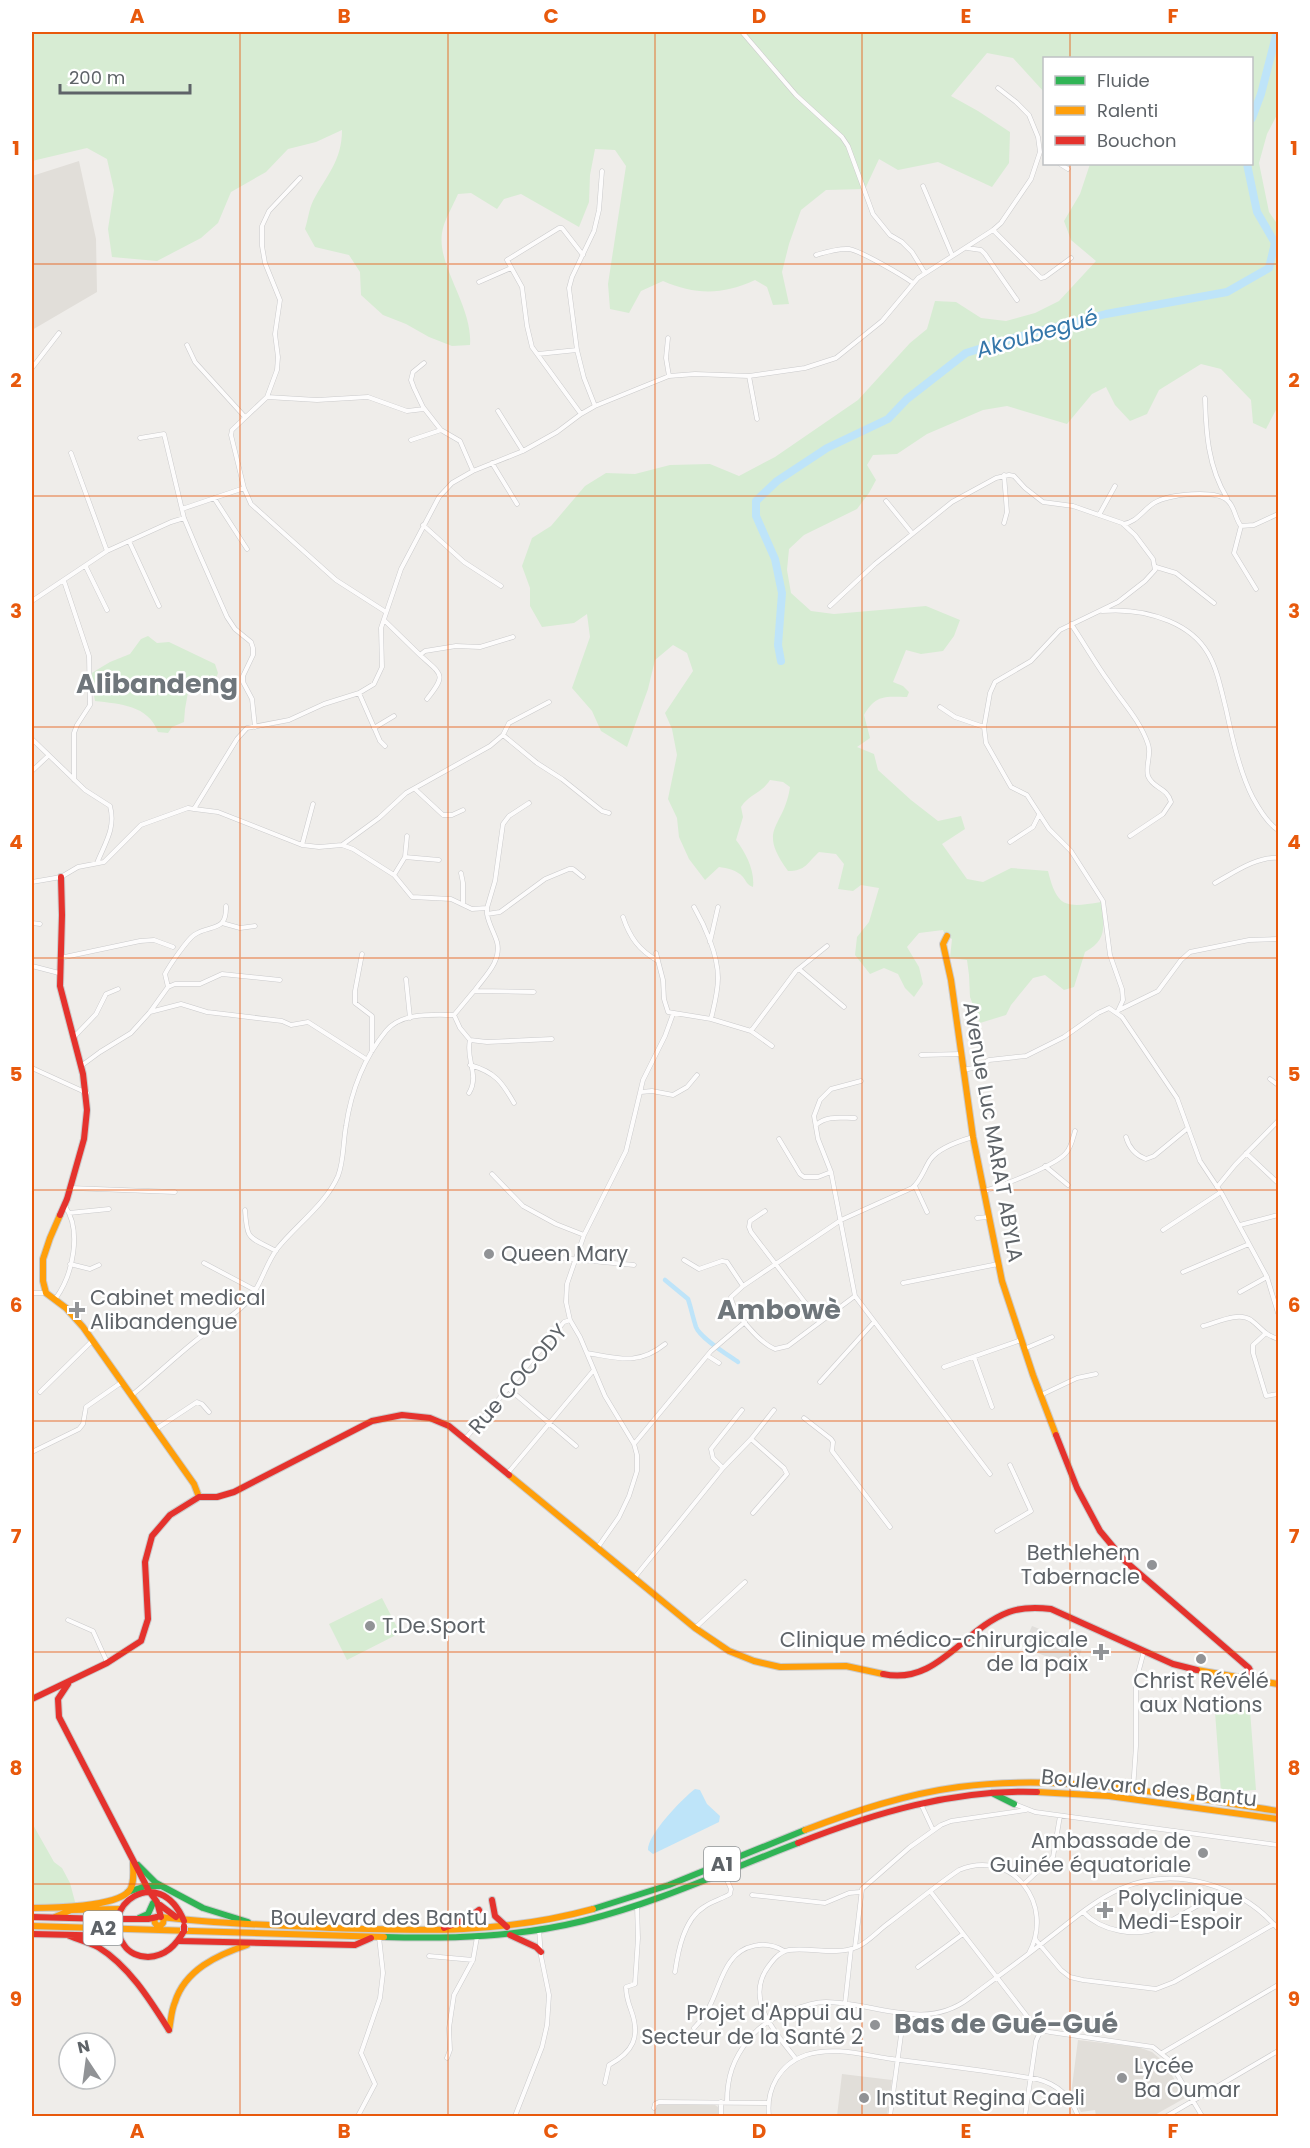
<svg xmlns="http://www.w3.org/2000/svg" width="1310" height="2148" font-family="Poppins,sans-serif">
	<rect width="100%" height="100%" fill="#efedea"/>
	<path fill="#e0dedb" d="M1032 1626 1083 1646 1075 1668 1023 1647Z"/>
	<path fill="#e1ded9" d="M79 161 96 239 97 292 32 330V176Z
		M1078 2040 1138 2047 1152 2052 1165 2063 1185 2098 1153 2116H1096L1095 2110 1081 2112 1071 2094Z
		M842 2074 892 2080 887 2116H837Z
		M659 2104 715 2105 718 2107V2116H656V2107Z"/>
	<path fill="#d7ecd3" d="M32 32H1278V113L1267 134 1259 163 1269 212 1278 225V406L1266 429 1253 423 1251 400 1221 369 1201 364 1159 390 1147 414 1130 421 1115 405 1106 387 1092 394 1067 424 1007 406 983 410 927 434 897 454 873 455 867 465 876 480 869 493 857 509 804 535 789 549 787 570 791 593 811 611 834 614 926 606 960 620 954 636 943 651 921 654 906 650 893 682 903 686 909 692 907 697C886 697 876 694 864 715L870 738 857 747 874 754 878 770 911 800 938 821 961 816 965 829 942 844 967 879 983 882 1011 868 1048 871C1057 908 1066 908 1101 902 1104 925 1108 940 1085 952L1074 987 1064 990 1045 975 1033 978 1011 1005 1006 1015 980 1023 970 997 969 975 967 960 950 958 952 939 945 935 943 930 919 933 907 947 919 967 923 984 914 997 905 988 898 974 884 968 870 974 855 955 857 937 869 922 879 888 861 885 853 891 838 889 844 864 836 854 819 852C807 863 806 871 788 871 756 827 784 829 790 787L783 782 770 780C761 794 749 794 741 807L743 817 736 840C746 853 755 871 753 887 746 884 747 882 743 877 737 870 727 868 719 867L705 880 689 859 679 837 677 818 668 799 677 755 672 729 665 713 693 671 687 653 673 645 655 660 648 689 627 747 601 731 592 711 572 688 590 637 587 614 574 623 542 627 530 606V588L522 566 532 538 551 526 585 486 606 473 635 474 670 465 710 464 739 476 775 457 858 400 910 343 927 329 935 301 956 302 981 318 1006 321 1035 313 1059 301 1096 261 1071 240 1064 221 1080 194 1090 164H1252V58H1044V92L1013 58 987 53 951 96 978 111 1010 132 1009 163 992 187 938 162 898 170 879 159 865 189 826 190 801 210 789 244 782 272 789 304 773 305 767 287 755 280C723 295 695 295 663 281L641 291 629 313 610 309 608 284 626 166 615 150 595 149 590 175 589 202 579 227 521 194 504 199 497 209 471 193 458 194C453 206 444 220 442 233 437 267 473 306 470 345L452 346 429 337 406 324 383 315 361 295 360 272 349 255 315 247 305 229C308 220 309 209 313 201 326 176 342 161 342 130L316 142 288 149 266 172 231 192 218 223 201 238 157 261 112 257 108 229 114 190 107 159 87 148 32 161Z
		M148 636 157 643 169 642 215 664 218 673 214 683 190 681 185 709 184 722 172 727 168 733 158 732C148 705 120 704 95 701L90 674 110 662 130 654 141 639Z
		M382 1598 400 1633 347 1660 329 1624Z
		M1250 1710 1256 1790 1221 1792 1215 1712Z
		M32 1823 54 1862 62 1868 70 1883 78 1913 32 1911Z"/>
	<path fill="#bee4f9" d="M695 1789 700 1790 707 1804 720 1816 719 1822 653 1854 648 1850C647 1835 683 1798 695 1789Z"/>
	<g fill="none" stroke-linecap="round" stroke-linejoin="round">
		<path stroke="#bee4f9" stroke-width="4.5" d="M665 1280 688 1299C691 1308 693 1318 696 1327 700 1338 728 1355 738 1362"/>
		<path stroke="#bee4f9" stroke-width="8" d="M1252 118 1261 94 1277 32
			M781 661 778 645 782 593 775 559 756 516V501L777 481 827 448 888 419 907 399 966 353 1017 337 1106 314 1227 292 1269 268 1275 243 1257 212 1247 164"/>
		<defs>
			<path id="street" d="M742 32 796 95 842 137 848 146 873 214 890 235 902 242 912 252 925 273
				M1060 164 1068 169
				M300 178 269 211 262 226V246L265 263 280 300 275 334 278 357 277 370 267 397 232 430 231 435 244 488 251 504 336 580 386 612
				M923 186 952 255
				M993 230 1041 278 1045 277 1071 258
				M967 248 981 250 985 254 1017 300
				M816 255C826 252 838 248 849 249 861 251 902 275 913 283
				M479 282 511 268
				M668 338 666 358 669 376
				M187 345 195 362 245 417
				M538 354 577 350
				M424 363 413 372 411 380 414 388 423 407 441 430 460 441 473 471
				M32 368 59 333
				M749 376 757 419
				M267 397 317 400 368 397 407 411 424 409
				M1205 398C1206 433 1208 467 1227 498
				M595 406 584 378 577 350 569 288 572 277 594 231 599 210 602 171
				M498 411 523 451
				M581 414 532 347 527 326 522 287 507 260 559 228H562L583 255
				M140 438 164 434 184 518 197 549 227 617 235 629 251 642 253 648V655L243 676V682L252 699 255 727
				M411 440 441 430
				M71 453 107 551
				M492 463 517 504
				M1004 475 1007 512 1004 523
				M214 498 247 549
				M886 501 912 533
				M182 509 244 488
				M1099 515 1115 486
				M1123 524C1136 523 1143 510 1154 503 1168 494 1216 489 1228 501 1235 507 1235 519 1241 526L1254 525 1278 514
				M423 525 464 562 501 586
				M1241 526 1234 553 1256 589
				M129 541 159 606
				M86 567 107 610
				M1156 567 1176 573 1214 603
				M64 581 89 656 90 705 77 725 74 733V780
				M32 601 107 551 171 522 184 518
				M830 606 875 564 952 502 996 478 1009 475 1014 476 1025 488 1043 502 1073 506 1122 523 1135 535 1153 559 1155 570 1145 581 1118 602 1060 630 1031 661 995 682 990 693 984 727 986 743 1011 787 1027 795 1049 829 1071 851 1103 901 1110 955 1122 989 1123 1000 1117 1013
				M1102 611C1125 609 1148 612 1169 621 1212 639 1216 669 1226 709 1232 737 1240 773 1253 798 1259 809 1267 823 1278 830
				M384 620 420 655 425 651 456 646 480 647 513 637
				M1071 624C1084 643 1095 663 1109 682 1122 702 1140 720 1148 744 1152 755 1145 765 1148 776 1153 789 1167 787 1171 802L1163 814 1130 836
				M420 655C442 675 447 674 427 699
				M359 693 380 741 385 746
				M940 707 955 717 984 727
				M374 728 394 716
				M503 735 537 763 562 779 602 811 609 813
				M32 739 85 790 110 806C116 828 105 843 97 863
				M32 771 48 756
				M415 789 443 815H452L463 810
				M194 809 218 812 302 845 319 847 342 845 379 818 406 793 490 746 503 735 509 723 549 702
				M1010 842 1033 827 1039 815
				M302 845 313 804
				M342 845 353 849 394 875 412 897 451 899 472 909 487 908 495 881 503 824 509 816 529 803
				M405 857 407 836
				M461 873 463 883V903
				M394 875 405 857 439 860
				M32 882 61 877 78 867 104 862 141 825 188 808 194 809 237 739 247 728 289 720 324 704 359 693 374 684 382 667 381 628 401 569 439 497 452 483 473 471 523 451 557 432 581 414 595 406 669 376 695 374 749 376 805 368 836 358 882 321 918 278 993 230 1001 223 1031 179 1040 152 1038 137 1029 115 1016 102 998 88
				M1215 883C1233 873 1257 856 1278 858
				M487 908V914L500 912 545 879 569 869H573L583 877
				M623 917C630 938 639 950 658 961
				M32 923 40 924
				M222 923 240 928 255 926
				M710 942 718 907
				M656 953 663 980 664 999 668 1012 711 1019C714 1006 718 992 718 978 718 955 705 926 694 907
				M362 954 355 991V1003L372 1016V1051
				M60 958 140 941 154 940 173 947
				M32 966 59 973
				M799 969 844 1007
				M406 979 410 1018
				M168 987 165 974C169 966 187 940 194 935 210 924 227 933 226 906
				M475 990C485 976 502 961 497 942 494 932 489 925 487 914
				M1119 1010 1158 991 1181 960 1190 952 1249 940 1278 939
				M150 1012 181 1004 207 1012 282 1021 291 1025 308 1022 366 1059
				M454 1015 474 991 534 992
				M711 1019 751 1031 796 971 827 946
				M751 1031 772 1046
				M73 1038 96 1014 106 994 118 989
				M921 1055 961 1054
				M470 1065C495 1072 502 1082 514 1103
				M81 1066 100 1052 131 1033 150 1012 168 987 175 984H200L222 974 280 980
				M32 1068 87 1093
				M963 1070 978 1067 989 1060 1026 1056 1064 1037 1098 1013 1109 1008 1122 1017 1177 1098 1200 1161 1222 1194 1267 1277 1278 1313
				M1270 1079 1278 1085
				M861 1081 831 1089 820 1100 814 1116 818 1139 831 1172 855 1296 990 1474
				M641 1092 652 1091 673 1095 687 1087 697 1075
				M469 1093C480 1075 465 1059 470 1040
				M816 1125C827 1115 841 1118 855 1118
				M1126 1137C1129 1148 1135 1155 1146 1159L1154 1156 1188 1128
				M779 1139 800 1174 804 1177H818L831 1172
				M1246 1153 1278 1183
				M1045 1166 1068 1185
				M492 1174 523 1206 556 1224 584 1235
				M915 1186 927 1212
				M1217 1187 1235 1165 1278 1121
				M70 1188 175 1192
				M984 1191C1001 1186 1055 1166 1066 1153 1071 1148 1073 1138 1075 1131
				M245 1210C247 1242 249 1236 276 1251
				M765 1211 750 1221 749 1227 751 1232 820 1322
				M69 1213 109 1209
				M977 1218 989 1217
				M1240 1225 1278 1215
				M1163 1230 1221 1192
				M530 1255 634 1265
				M684 1260 699 1269 722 1261 727 1262 743 1286
				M204 1263 255 1290
				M70 1264 90 1269 99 1265
				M1183 1272 1249 1244
				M903 1283 998 1264
				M1240 1292 1267 1277
				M32 1293H46
				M855 1296 788 1346 775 1349C760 1343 733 1313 731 1297L743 1286 841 1220 912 1188C921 1181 924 1169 930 1160 938 1148 959 1141 973 1137
				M56 1298C73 1274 82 1231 65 1206
				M1203 1326C1216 1323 1238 1311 1251 1320 1262 1328 1263 1334 1278 1339
				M1265 1334 1253 1345V1353L1266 1396 1278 1394
				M1024 1349 1052 1337
				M587 1353C618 1358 638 1366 665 1344
				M708 1356 719 1363
				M974 1357 992 1407
				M944 1367 1021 1340
				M820 1382 874 1322
				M508 1388 576 1446
				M40 1392 93 1340
				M132 1395C153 1378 173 1359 194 1342 212 1327 233 1318 248 1301 261 1286 265 1265 277 1249 296 1225 326 1204 338 1176 344 1161 343 1142 346 1126 351 1092 364 1058 386 1031 401 1012 433 1015 454 1015L460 1028 470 1040 487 1042 552 1039
				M1041 1395 1077 1378 1096 1374
				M804 1418 831 1439 833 1442 832 1451 890 1527
				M156 1429 197 1402 202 1404 209 1412
				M465 1439 564 1322 570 1320
				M751 1439 784 1468 787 1474 753 1513
				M634 1444 711 1351 745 1322
				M32 1452 79 1429 83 1424 86 1407 122 1382
				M723 1468 713 1458 711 1449 742 1410
				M507 1474 593 1371
				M997 1531 1031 1511 1010 1465
				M598 1547 619 1517 629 1496 637 1471V1455L634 1444 605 1396 580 1337 570 1320 566 1302 567 1284 584 1235 626 1151 643 1080 665 1036 673 1014
				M635 1577 723 1468 751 1439 774 1410
				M68 1620 93 1631 107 1662
				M695 1628 745 1582
				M1133 1790 1136 1746V1681L1144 1651
				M921 1804 933 1830
				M1014 1804 1035 1812 1278 1845
				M1024 1884 1053 1857 1060 1816
				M930 1891 1030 2020 1041 2030 1050 2032 1153 2047 1168 2059 1202 2116
				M752 1895 825 1903 849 1893 860 1892
				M1083 1912C1101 1931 1136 1938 1160 1927L1225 1890
				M1035 1939 1061 1970 1070 1977 1083 1980 1156 1989 1174 1982 1274 1924
				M855 1947 862 1889 910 1847 941 1825 951 1821 1026 1810
				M429 1956 473 1960
				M918 1967 963 1934
				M675 1972C678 1951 684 1919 704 1907 712 1901 722 1899 730 1894L731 1889 724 1873
				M845 2004 851 1949
				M694 2028C702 2020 708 2011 712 2001 718 1988 722 1973 730 1962 742 1944 766 1940 784 1951
				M1162 2053 1278 1985
				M447 2058 450 2050 449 2028 454 1995 473 1960 477 1937
				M796 2059C776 2033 744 2000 768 1967 773 1960 779 1952 789 1950 812 1947 834 1956 857 1947 867 1943 877 1932 886 1925 910 1907 934 1887 959 1870 1013 1848 1055 1905 1029 1953
				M605 2083 609 2065C633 2052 641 2037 631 2010 628 2002 626 1996 626 1987L635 1984 638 1938 637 1905
				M727 2102C727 2077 733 2059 749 2039 760 2025 774 2017 790 2011 800 2007 814 2002 826 2002 874 2002 924 2032 968 1999 994 1979 1020 1961 1045 1941 1069 1923 1093 1901 1120 1889 1175 1865 1241 1885 1278 1929
				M654 2108 655 2104 659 2102 768 2103
				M358 2116 375 2084 361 2053 380 1998 383 1973 379 1937
				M515 2116 542 2047 547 2025 549 1995 541 1956 539 1929
				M721 2116V2102
				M769 2116C766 2090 779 2064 806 2055 833 2046 864 2055 892 2059 940 2065 989 2071 1037 2079 1057 2084 1071 2097 1078 2116
				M890 2116 904 2013
				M1025 2116 1036 2041 1041 2030
				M1167 2116 1278 2051"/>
			<path id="fast" d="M992 1793 1014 1804
				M138 1865 156 1883 203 1908 248 1922
				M128 1892 146 1886H159
				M593 1909 669 1885 805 1830
				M139 1918 148 1914 153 1903
				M384 1937C451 1939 518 1937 583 1921 657 1903 727 1870 798 1843"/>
			<path id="slow" d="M947 936 943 944 951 980 973 1137 1002 1281 1033 1375 1056 1435
				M60 1215 50 1238 43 1259V1281L46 1293 66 1308 83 1327 194 1484 199 1497
				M509 1475 695 1628 729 1651 754 1661 780 1667 846 1666 883 1674
				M1197 1670 1278 1684
				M1037 1792 1109 1796 1278 1819
				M805 1830C855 1811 906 1794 959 1787 1066 1773 1173 1795 1278 1811
				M32 1908C52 1908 116 1907 129 1891 135 1884 133 1871 133 1863
				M154.5 1921a4.5 4.5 0 1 1 9 0a4.5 4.5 0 1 1-9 0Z
				M55 1917 71 1910 121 1909
				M161 1917C217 1924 273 1925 330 1928 422 1931 502 1934 593 1909
				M32 1926 384 1937
				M169 2030C171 2021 171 2011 175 2002 185 1970 217 1955 247 1945"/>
			<path id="jam" d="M60 1215 67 1199 84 1139 87 1110 83 1074 60 986 62 915 61 877
				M1056 1435 1077 1488 1100 1531 1125 1561 1249 1668 1255 1680
				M199 1497H217L234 1492 372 1421 402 1415 430 1418 449 1426 509 1475
				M883 1674C937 1686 963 1629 1009 1612 1023 1607 1036 1607 1051 1609L1173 1664 1197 1670
				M68 1684 58 1699 59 1717 149 1891 157 1902 161 1917
				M32 1699 107 1663 141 1641 148 1619 145 1562 152 1536 170 1515 199 1497
				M798 1843C874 1813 954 1789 1037 1792
				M492 1900 495 1916 507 1927
				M160 1905 176 1917
				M32 1917 107 1919H148L157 1917
				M184 1921C159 1861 96 1907 124 1945 129 1953 139 1957 148 1957 166 1956 176 1945 184 1931
				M444 1928 467 1919 479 1910
				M32 1934 119 1936
				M67 1935C77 1939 88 1942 98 1947 129 1966 150 2000 169 2030
				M510 1935 536 1947 541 1952
				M180 1941 355 1945 371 1938"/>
		</defs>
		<use href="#street" stroke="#cacacb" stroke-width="5"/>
		<use href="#fast" stroke="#cbcbcc" stroke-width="8"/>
		<use href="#slow" stroke="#cbcbcc" stroke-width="8"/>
		<use href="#jam" stroke="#cbcbcc" stroke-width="8"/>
		<use href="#street" stroke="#fdfcfc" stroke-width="4"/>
		<use href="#fast" stroke="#30b455" stroke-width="6"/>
		<use href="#slow" stroke="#ff9f0a" stroke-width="6"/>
		<use href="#jam" stroke="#e5322d" stroke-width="6"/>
		<defs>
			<path id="jam-bridge" d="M184 1926V1931"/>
		</defs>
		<use href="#jam-bridge" stroke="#cbcbcc" stroke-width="8" stroke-linecap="butt"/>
		<use href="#jam-bridge" stroke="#e5322d" stroke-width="6"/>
	</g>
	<path fill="none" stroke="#e8590c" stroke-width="1.5" stroke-opacity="0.55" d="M240 32V2116M448 32V2116M655 32V2116M862 32V2116M1070 32V58M1070 164V2116M32 264H1278M32 496H1278M32 727H1278M32 958H1278M32 1190H1278M32 1421H1278M32 1652H1278M32 1884H1278"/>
	<g fill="#919396" stroke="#fff" stroke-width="2">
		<circle cx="489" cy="1254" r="6"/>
		<path d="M74 1301h6v6h6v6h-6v6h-6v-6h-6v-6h6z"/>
		<circle cx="1152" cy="1565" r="6"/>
		<circle cx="370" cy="1626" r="6"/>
		<path d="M1098 1643h6v6h6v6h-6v6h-6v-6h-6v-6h6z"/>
		<circle cx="1201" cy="1659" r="6"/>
		<circle cx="1203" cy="1853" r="6"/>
		<path d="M1102 1901h6v6h6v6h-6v6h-6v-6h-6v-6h6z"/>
		<circle cx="875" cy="2025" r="6"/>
		<circle cx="1122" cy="2078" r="6"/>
		<circle cx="864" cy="2098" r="6"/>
	</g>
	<g text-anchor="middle" stroke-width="5" stroke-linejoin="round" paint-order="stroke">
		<g fill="#fff" stroke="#8e9295" stroke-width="1.5">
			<rect x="704" y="1847" width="36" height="34" rx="4.5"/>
			<rect x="83.5" y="1911" width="39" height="34" rx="4.5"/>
		</g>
		<g font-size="20" font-weight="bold" fill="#5e6368">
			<text x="722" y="1871">A1</text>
			<text x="103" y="1935">A2</text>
		</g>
		<g font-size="21" fill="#5e6368" stroke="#fff">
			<text transform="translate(993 1132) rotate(80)" y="7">Avenue Luc MARAT ABYLA</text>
			<text transform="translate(518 1379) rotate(-49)" y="7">Rue COCODY</text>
			<text transform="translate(1149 1788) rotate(6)" y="7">Boulevard des Bantu</text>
			<text x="379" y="1925">Boulevard des Bantu</text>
		</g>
		<g font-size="21" fill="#5e6368" stroke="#fff" text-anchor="start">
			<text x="501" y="1261">Queen Mary</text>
			<text x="90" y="1305">Cabinet medical<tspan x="90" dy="24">Alibandengue</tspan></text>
			<text x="1140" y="1560" text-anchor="end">Bethlehem<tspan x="1140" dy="24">Tabernacle</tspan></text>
			<text x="382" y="1633">T.De.Sport</text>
			<text x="1088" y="1647" text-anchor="end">Clinique médico-chirurgicale<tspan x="1088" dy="24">de la paix</tspan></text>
			<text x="1201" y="1688" text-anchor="middle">Christ Révélé<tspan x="1201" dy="24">aux Nations</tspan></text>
			<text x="1191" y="1848" text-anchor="end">Ambassade de<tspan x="1191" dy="24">Guinée équatoriale</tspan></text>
			<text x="1118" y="1905">Polyclinique<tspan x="1118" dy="24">Medi-Espoir</tspan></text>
			<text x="863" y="2020" text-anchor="end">Projet d'Appui au<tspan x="863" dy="24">Secteur de la Santé 2</tspan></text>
			<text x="1134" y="2073">Lycée<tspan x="1134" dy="24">Ba Oumar</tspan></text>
			<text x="876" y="2105">Institut Regina Caeli</text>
		</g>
		<g font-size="22" font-style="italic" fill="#3577aa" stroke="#fff">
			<text transform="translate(1037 333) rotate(-16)" y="8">Akoubegué</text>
		</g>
		<g font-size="27" font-weight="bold" fill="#6f767b" stroke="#fff">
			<text x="157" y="693">Alibandeng</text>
			<text x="779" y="1319">Ambowè</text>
			<text x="1006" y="2033">Bas de Gué-Gué</text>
		</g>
	</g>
	<rect width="1310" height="2148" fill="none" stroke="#ffffff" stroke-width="66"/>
	<rect x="1043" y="57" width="210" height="108" fill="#ffffff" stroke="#bfc1c3" stroke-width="1.5"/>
	<rect x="1055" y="76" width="30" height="9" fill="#30b455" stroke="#bfc1c3" stroke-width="1.5"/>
	<text x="1097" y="87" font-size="18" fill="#5e6368">Fluide</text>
	<rect x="1055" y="106" width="30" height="9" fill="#ff9f0a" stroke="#bfc1c3" stroke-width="1.5"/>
	<text x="1097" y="117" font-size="18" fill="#5e6368">Ralenti</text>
	<rect x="1055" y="136" width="30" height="9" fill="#e5322d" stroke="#bfc1c3" stroke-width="1.5"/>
	<text x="1097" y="147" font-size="18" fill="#5e6368">Bouchon</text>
	<g transform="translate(87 2061) rotate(347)"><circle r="28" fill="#ffffff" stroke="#bfc1c3" stroke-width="1.5"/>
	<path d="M0-4.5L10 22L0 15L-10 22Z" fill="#919396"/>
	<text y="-9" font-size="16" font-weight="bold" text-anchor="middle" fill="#5e6368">N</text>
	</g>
	<path d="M60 84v9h130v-9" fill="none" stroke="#5e6368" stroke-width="3"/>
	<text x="69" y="84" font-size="18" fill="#5e6368" stroke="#ffffff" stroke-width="4.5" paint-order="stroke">200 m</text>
	<rect x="33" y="33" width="1244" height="2082" fill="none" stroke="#e8590c" stroke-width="2"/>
	<g font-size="20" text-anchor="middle" font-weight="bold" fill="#e8590c">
		<text x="137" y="23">A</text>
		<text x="344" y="23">B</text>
		<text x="551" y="23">C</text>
		<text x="759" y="23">D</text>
		<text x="966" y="23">E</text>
		<text x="1173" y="23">F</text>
		<text x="16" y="155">1</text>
		<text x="1294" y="155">1</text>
		<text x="16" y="387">2</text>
		<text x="1294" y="387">2</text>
		<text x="16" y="618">3</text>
		<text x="1294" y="618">3</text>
		<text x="16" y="849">4</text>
		<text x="1294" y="849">4</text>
		<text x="16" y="1081">5</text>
		<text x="1294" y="1081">5</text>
		<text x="16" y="1312">6</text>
		<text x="1294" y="1312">6</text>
		<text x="16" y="1543">7</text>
		<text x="1294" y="1543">7</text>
		<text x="16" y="1775">8</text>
		<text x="1294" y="1775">8</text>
		<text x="16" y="2006">9</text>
		<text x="1294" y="2006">9</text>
		<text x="137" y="2138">A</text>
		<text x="344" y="2138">B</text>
		<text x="551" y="2138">C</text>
		<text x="759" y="2138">D</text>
		<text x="966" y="2138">E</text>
		<text x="1173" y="2138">F</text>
	</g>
</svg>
